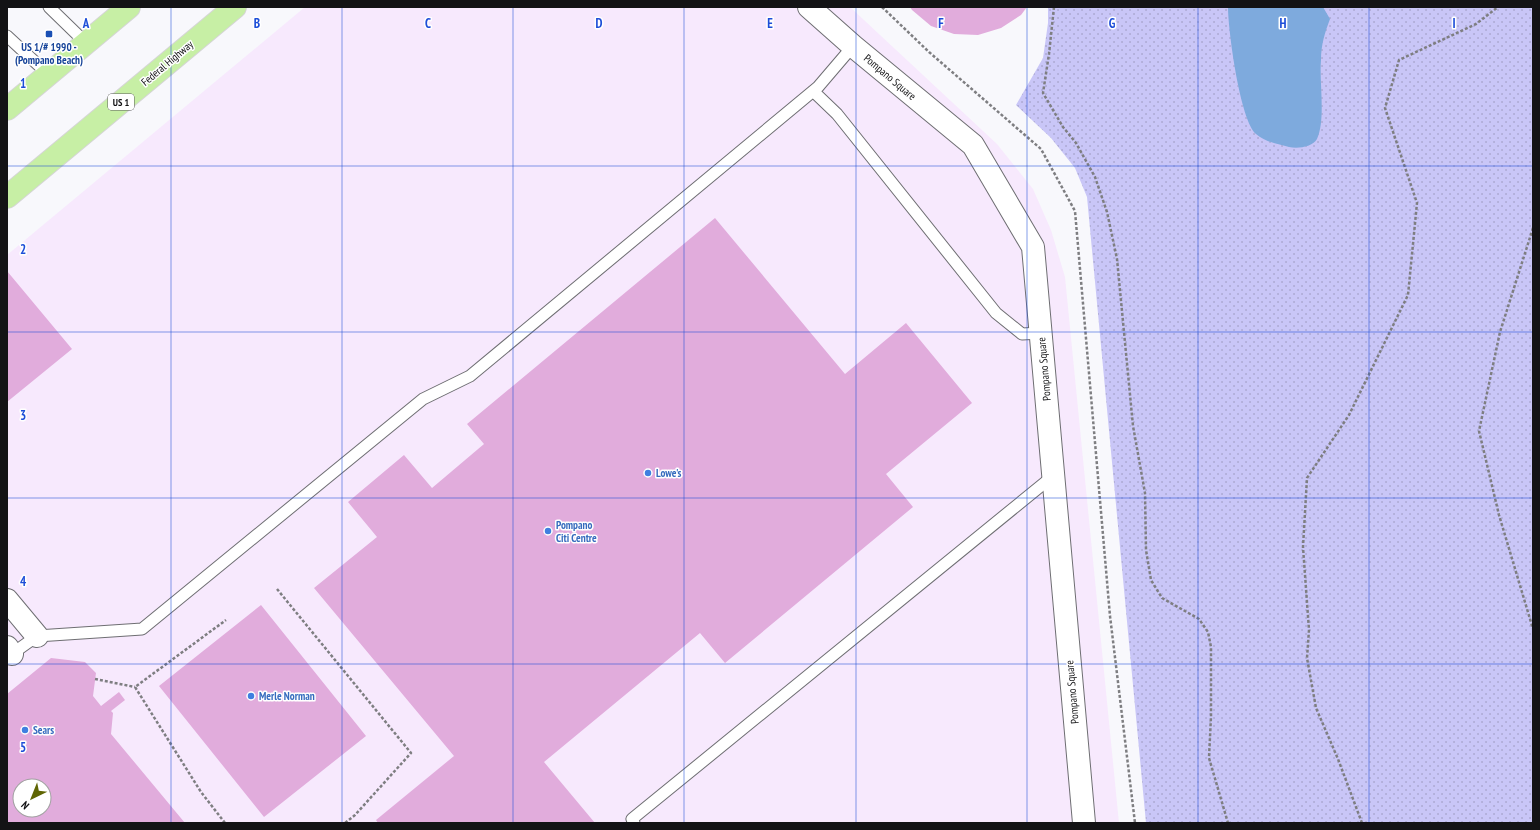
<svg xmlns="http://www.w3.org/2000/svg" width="1540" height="830" font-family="'PT Sans Narrow',sans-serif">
	<defs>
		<pattern id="grass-dots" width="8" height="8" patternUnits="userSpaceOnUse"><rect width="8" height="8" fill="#c9c6f7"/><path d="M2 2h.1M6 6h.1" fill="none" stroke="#aca9d3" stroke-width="1.8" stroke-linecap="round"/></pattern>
	</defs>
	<rect width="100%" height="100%" fill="#f8f8fc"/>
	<path fill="#f7e9fd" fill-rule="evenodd" d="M305 7H850L997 144 1033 189 1051 230 1065 277 1119 823H7V255ZM20 786H44V810H20Z"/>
	<path fill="url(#grass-dots)" d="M1048 7H1533V823H1146L1087 197 1075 168 1051 138 1016 105 1043 58 1048 23Z"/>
	<path fill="#7eaadd" d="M1228 7H1323L1330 19C1325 32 1321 45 1321 60 1319 82 1326 119 1317 139 1312 147 1298 149 1289 147 1278 144 1265 142 1256 134 1240 120 1228 30 1228 7Z"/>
	<path fill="#e1acdc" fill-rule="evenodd" d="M910 7H1027L1021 15 1001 28 978 35 954 34 931 26 912 10Z
		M715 218 845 374 906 323 972 403 886 474 913 507 725 663 700 633 544 762 595 823H378L376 820 454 756 314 588 377 537 348 502 404 455 432 488 484 444 467 424Z
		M7 271 72 349 7 402Z
		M261 605 366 736 264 817 159 686Z
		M51 658 85 662 96 673 93 696 101 706 119 692 125 700 111 711 113 713 111 734 185 823H7V694ZM20 786H44V810H20Z"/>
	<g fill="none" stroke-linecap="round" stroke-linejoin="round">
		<defs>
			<path id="service" d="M49 7 86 43
				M7 36 48 74
				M813 91 837 114 996 313 1022 334 1041 333
				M9 656 37 636 142 629 423 399 470 376 818 87 853 46
				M634 823 632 819 1053 476"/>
			<path id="minor" d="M809 7 853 46 973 145 1033 247 1084 823
				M7 600 37 636
				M7 647 12 654"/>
			<path id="primary" d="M7 109 129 7
				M7 197 235 7"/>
		</defs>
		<use href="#service" stroke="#6e6e72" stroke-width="13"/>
		<use href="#minor" stroke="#6e6e72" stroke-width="24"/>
		<use href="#primary" stroke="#d5d5d5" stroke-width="24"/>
		<path stroke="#7e7e81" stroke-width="2.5" stroke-dasharray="3 2" stroke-linecap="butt" d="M882 7 929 52 1041 149 1075 211 1110 616 1135 823
			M1054 7 1049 54 1043 93 1063 127 1076 143 1095 177 1107 212 1117 259 1133 426 1145 493 1146 550 1151 580 1162 598 1199 619 1208 632 1211 647V716L1209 758 1228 823
			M1533 228 1500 332 1479 431 1499 515 1533 629
			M277 589 411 753 355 815 345 823
			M95 679 135 687
			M225 823 201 792 135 687 226 620
			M1362 823 1338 759 1316 708 1307 658 1309 630 1303 547 1307 478 1349 415 1408 295 1417 203 1385 108 1399 60 1476 24 1498 7"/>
		<use href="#service" stroke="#fff" stroke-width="11"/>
		<use href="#minor" stroke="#fff" stroke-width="22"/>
		<use href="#primary" stroke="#c7efa5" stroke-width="22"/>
	</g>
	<path fill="none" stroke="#1d4ed8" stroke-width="1" stroke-opacity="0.55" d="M171 7V823M342 7V823M513 7V823M684 7V823M856 7V823M1027 7V823M1198 7V823M1369 7V823M7 166H1533M7 332H1533M7 498H1533M7 664H1533"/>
	<rect fill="#1a4fb4" stroke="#fff" stroke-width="1.5" x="45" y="30" width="8" height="8" rx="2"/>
	<g fill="#3f7fe0" stroke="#fff" stroke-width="1.5">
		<circle cx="648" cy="473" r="4"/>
		<circle cx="548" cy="531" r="4"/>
		<circle cx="251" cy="696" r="4"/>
		<circle cx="25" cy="730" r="4"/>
	</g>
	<g text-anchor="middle" stroke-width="3" stroke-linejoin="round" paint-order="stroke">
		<rect fill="#fff" stroke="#5a5a5b" stroke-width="1" x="108" y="94" width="26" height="16" rx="3"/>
		<g font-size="10" font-weight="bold" fill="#131315">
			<text x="121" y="106">US 1</text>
		</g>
		<g font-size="11" font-weight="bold" fill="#164399" stroke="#fff">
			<text x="49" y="51">US 1/# 1990 -<tspan x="49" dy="13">(Pompano Beach)</tspan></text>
		</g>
		<g font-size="11" fill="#131315" stroke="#fff">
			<text transform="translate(167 63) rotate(-40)" y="4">Federal Highway</text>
			<text transform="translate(890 77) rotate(40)" y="4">Pompano Square</text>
			<text transform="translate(1044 369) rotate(-95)" y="4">Pompano Square</text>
			<text transform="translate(1072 692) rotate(-95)" y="4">Pompano Square</text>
		</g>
		<g font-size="11" font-weight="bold" fill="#366cbe" stroke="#fff" text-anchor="start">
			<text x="656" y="477">Lowe's</text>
			<text x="556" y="529">Pompano<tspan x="556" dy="13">Citi Centre</tspan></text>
			<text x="259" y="700">Merle Norman</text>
			<text x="33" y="734">Sears</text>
		</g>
	</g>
	<g font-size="13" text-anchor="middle" font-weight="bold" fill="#1d4ed8" stroke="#fff" stroke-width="3" stroke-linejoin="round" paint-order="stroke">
		<text x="86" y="28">A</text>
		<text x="257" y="28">B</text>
		<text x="428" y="28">C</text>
		<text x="599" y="28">D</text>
		<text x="770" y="28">E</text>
		<text x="941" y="28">F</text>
		<text x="1112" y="28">G</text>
		<text x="1283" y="28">H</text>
		<text x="1454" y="28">I</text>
		<text x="23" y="88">1</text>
		<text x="23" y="254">2</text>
		<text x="23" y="420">3</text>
		<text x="23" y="586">4</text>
		<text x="23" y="752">5</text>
	</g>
	<rect width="1540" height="830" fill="none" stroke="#131315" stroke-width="16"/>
	<g transform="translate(32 798) rotate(223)"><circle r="19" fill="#ffffff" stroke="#a1a1a1"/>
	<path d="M0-3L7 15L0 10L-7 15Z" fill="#5f6503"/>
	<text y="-6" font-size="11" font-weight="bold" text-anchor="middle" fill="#131315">N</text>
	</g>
</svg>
